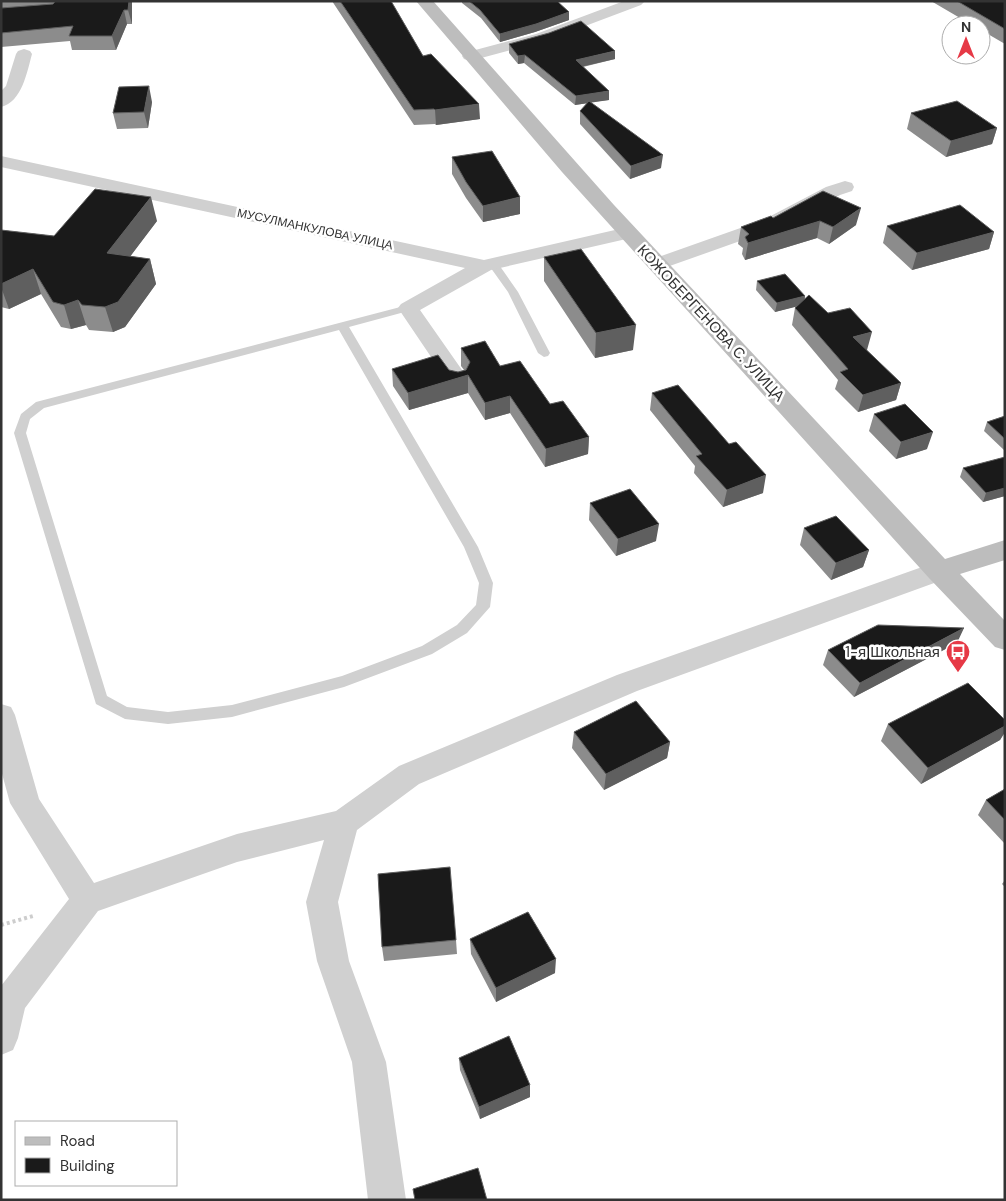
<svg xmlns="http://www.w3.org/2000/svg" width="1006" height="1201" font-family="'DM Sans',sans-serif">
	<rect width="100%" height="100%" fill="#fff"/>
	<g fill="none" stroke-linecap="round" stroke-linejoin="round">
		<path stroke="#cdcdcd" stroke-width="4" stroke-dasharray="3 3" stroke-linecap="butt" d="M1 925 33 916"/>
		<path fill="#d0d0d0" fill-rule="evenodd" d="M493 261 497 262 518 292 550 353 548 356 544 357 538 353 508 292 488 264Z
			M408 305 412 306 413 308 412 310 349 327 478 547 493 583 490 607 467 633 432 654 344 687 232 717 168 724 125 719 96 704 14 433 21 414 36 402ZM339 330 464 547 479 583 476 605 457 625 422 646 342 676 232 705 168 712 127 707 107 696 26 433 30 419 44 408Z"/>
		<path fill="#d0d0d0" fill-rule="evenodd" d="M624 1 644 2 641 5 548 40 470 61 464 59 462 56 464 53 536 34Z
			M24 49 30 51 32 54C27 72 22 102 1 107V91L6 86 16 54 18 51Z
			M1 156 484 260 628 227 635 229 638 233 635 237 491 270 420 310 469 380 466 385 458 387 450 385 398 308 401 304 465 268 1 167Z
			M845 181 852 183 854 187 852 191 840 195 777 228 664 268 657 270 650 268 647 264 650 260 763 220 826 187Z
			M939 561 948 564 952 571 948 578 637 691 419 784 357 830 338 902 349 961 386 1062 406 1200H368L352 1062 317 961 306 902 324 840 237 862 98 911 25 1008 18 1038 13 1050 1 1055V986L69 899 10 803 1 770V704L11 707 15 715 39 799 94 883 237 834 336 811 399 766 617 675Z"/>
		<path fill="#bdbdbd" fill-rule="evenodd" d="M416 1H433L614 205 945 559 1005 540V560L960 574 1005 621V650L995 647 929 578 562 172Z"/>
	</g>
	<path fill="#8c8c8c" d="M1 1H132V24H127L116 50H72L70 41 1 47Z
		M332 1H391L423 56 480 119 436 125 435 124 414 125Z
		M462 1H557L569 20 535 32 500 42 481 18 462 3Z
		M931 1H1005V44L981 30V25H972Z
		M509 44 615 59 583 67 609 100 591 102 661 168 630 179 580 124V111L588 103 575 105 524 63 518 64 509 53Z
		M152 102 148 128 117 129 113 113Z
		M911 113 997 128 992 144 946 157 907 129Z
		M452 157 520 214 483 222 466 198 452 174Z
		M823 191 856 225 829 244 817 238 745 260 742 254 743 248 738 244 741 227 773 218Z
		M157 221 130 256 150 259 156 284 125 327 113 332 89 330 86 325 71 329 61 327 41 294 9 309 1 307V230L54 236Z
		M887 226 994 232 989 249 912 270 883 243Z
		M544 257 633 350 595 358 544 281Z
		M757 281 805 296V299L867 350H866L901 383 896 400 858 412 835 389 838 380 792 325 795 308 797 306 775 312 756 290Z
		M461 348 500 366 550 404 589 437 588 454 545 467 510 413 485 420 468 393 409 410 393 386 392 369 449 370 458 372 464 370 461 366Z
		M652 393 763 493 723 507 694 473 695 466 650 410Z
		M874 414 927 449 896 459 869 431Z
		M1005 416V451L984 431 987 422Z
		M1005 457V496L983 502 960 477 963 468Z
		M590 503 656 541 616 556 589 520Z
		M804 528 869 550 863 567 831 580 800 545Z
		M957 643 854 697 823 665 828 650Z
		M1005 720V732L1000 740 921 784 881 741 888 724Z
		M574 732 670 742 667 758 604 790 572 748Z
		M1005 789V844L978 815 986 800Z
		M1005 880V887L1002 884Z
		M470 939 555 973 496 1002 471 954Z
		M456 940 457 954 384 961 382 947Z
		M459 1058 530 1085V1097L480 1119 460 1070Z"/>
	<path fill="#5f5f5f" d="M129 1H132V24L128 10Z
		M124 10 127 24 116 50 112 36Z
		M569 12V20L535 32 500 42V34Z
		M615 51V59L576 68V60Z
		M525 55 524 63 518 64V56Z
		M149 86 152 102 148 128 144 112Z
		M609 91V100L575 105 576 96Z
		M479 104 480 119 436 125 435 110Z
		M997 128 992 144 946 157 951 141Z
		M663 155 661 168 630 179 631 166Z
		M151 197 157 221 114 278 107 253Z
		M520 197V214L483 222V206Z
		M861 208 856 225 829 244 833 227Z
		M820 221 817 238 745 260 748 243Z
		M994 232 989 249 912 270 917 253Z
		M150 259 156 284 125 327 113 332 105 307Z
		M33 269 41 294 9 309 1 287V284Z
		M805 296 803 305 775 312 777 303Z
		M78 300 86 325 71 329 64 305Z
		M636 325 633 350 595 358 596 333Z
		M872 332 867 350 848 354 853 337Z
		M468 375V393L409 410 408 393Z
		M901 383 896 400 858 412 863 395Z
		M510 396V413L485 420V403Z
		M933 432 927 449 896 459 901 442Z
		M589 437 588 454 545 467 546 449Z
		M766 475 763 493 723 507 727 490Z
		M1005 488V496L983 502 986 493Z
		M659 524 656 541 616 556 618 539Z
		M869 550 863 567 831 580 836 563Z
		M964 628 957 643 854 697 860 683Z
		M1005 726V732L1000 740 921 784 928 768Z
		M670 742 667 758 604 790 606 774Z
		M556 959 555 973 496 1002V988Z
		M530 1085V1097L480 1119 479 1107Z"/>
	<path fill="#1a1a1a" stroke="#5f5f5f" d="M56 1H129L128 10H124L112 36H69L73 26 1 33V8L53 4Z
		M340 1H391L423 56 431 54 479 104 435 110 434 109 414 110Z
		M469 1H557L569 12 536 24 500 34 480 10Z
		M957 1H1005V29Z
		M581 21 615 51 576 60 609 91 576 96 525 55 518 56 509 44 549 33Z
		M149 86 144 112 113 113 119 87Z
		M589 101 663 155 631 166 580 111Z
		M957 101 997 128 951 141 911 113Z
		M492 151 520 197 483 206 466 182 452 157Z
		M95 189 151 197 107 253 150 259 118 302 105 307 82 305 78 300 64 305 53 302 33 269 1 284V230L54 236Z
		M823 191 861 208 833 227 820 221 748 243 745 237 749 234 741 227 771 216 773 218Z
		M960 205 994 232 917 253 887 226Z
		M581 249 636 325 596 333 544 257Z
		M785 274 805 296 777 303 757 281Z
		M809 295 828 313 850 308 872 332 853 337 901 383 863 395 840 372 848 369 795 308Z
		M485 341 500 366 520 361 550 404 563 401 589 437 546 449 510 396 485 403 468 375 408 393 392 369 438 355 449 370 458 372 466 370 470 362 461 348Z
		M678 385 729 444 736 442 766 475 727 490 696 456 702 454 652 393Z
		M905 404 933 432 901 442 874 414Z
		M1005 416V439L987 422Z
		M1005 457V488L986 493 963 468Z
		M630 489 659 524 618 539 590 503Z
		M836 516 869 550 836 563 804 528Z
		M878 625 964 628 860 683 828 650Z
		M968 683 1005 720V726L928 768 888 724Z
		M636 701 670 742 606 774 574 732Z
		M1005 789V820L986 800Z
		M450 867 456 940 382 947 378 874Z
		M528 912 556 959 496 988 470 939Z
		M509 1036 530 1085 479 1107 459 1058Z
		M478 1168 487 1200H415L413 1189Z"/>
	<defs>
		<symbol id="bus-pin" viewBox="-11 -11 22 30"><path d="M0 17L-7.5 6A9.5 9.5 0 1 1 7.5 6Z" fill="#e63946" stroke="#fff"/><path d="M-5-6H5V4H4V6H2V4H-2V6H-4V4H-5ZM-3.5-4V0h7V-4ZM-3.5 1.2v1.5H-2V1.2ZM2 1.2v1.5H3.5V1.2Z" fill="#fff"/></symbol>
	</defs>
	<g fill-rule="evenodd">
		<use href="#bus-pin" x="944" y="638" width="28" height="38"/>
	</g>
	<g text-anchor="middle" stroke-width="5" stroke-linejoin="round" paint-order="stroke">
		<g font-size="12" fill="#333" stroke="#fff">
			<text transform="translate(315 229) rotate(12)" y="4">МУСУЛМАНКУЛОВА УЛИЦА</text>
		</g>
		<g font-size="15" fill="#333" stroke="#fff">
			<text transform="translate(711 323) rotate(47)" y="5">КОЖОБЕРГЕНОВА С. УЛИЦА</text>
		</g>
		<g font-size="15" fill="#333" stroke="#fff" text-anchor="end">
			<text x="940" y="657">1-я Школьная</text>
		</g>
	</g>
	<rect width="1006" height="1201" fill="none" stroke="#333333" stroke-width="5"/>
	<rect x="15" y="1121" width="162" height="65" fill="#ffffff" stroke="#adadad"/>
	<rect x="25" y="1137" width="25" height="8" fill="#bdbdbd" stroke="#adadad"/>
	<text x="60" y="1146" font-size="15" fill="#333333">Road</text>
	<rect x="25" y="1158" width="25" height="15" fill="#1a1a1a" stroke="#adadad"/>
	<text x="60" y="1171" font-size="15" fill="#333333">Building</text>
	<g transform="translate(966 40)"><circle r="24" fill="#ffffff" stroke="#adadad"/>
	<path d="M0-4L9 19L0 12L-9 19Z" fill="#e63946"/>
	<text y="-8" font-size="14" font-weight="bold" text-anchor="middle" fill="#333333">N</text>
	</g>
</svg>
